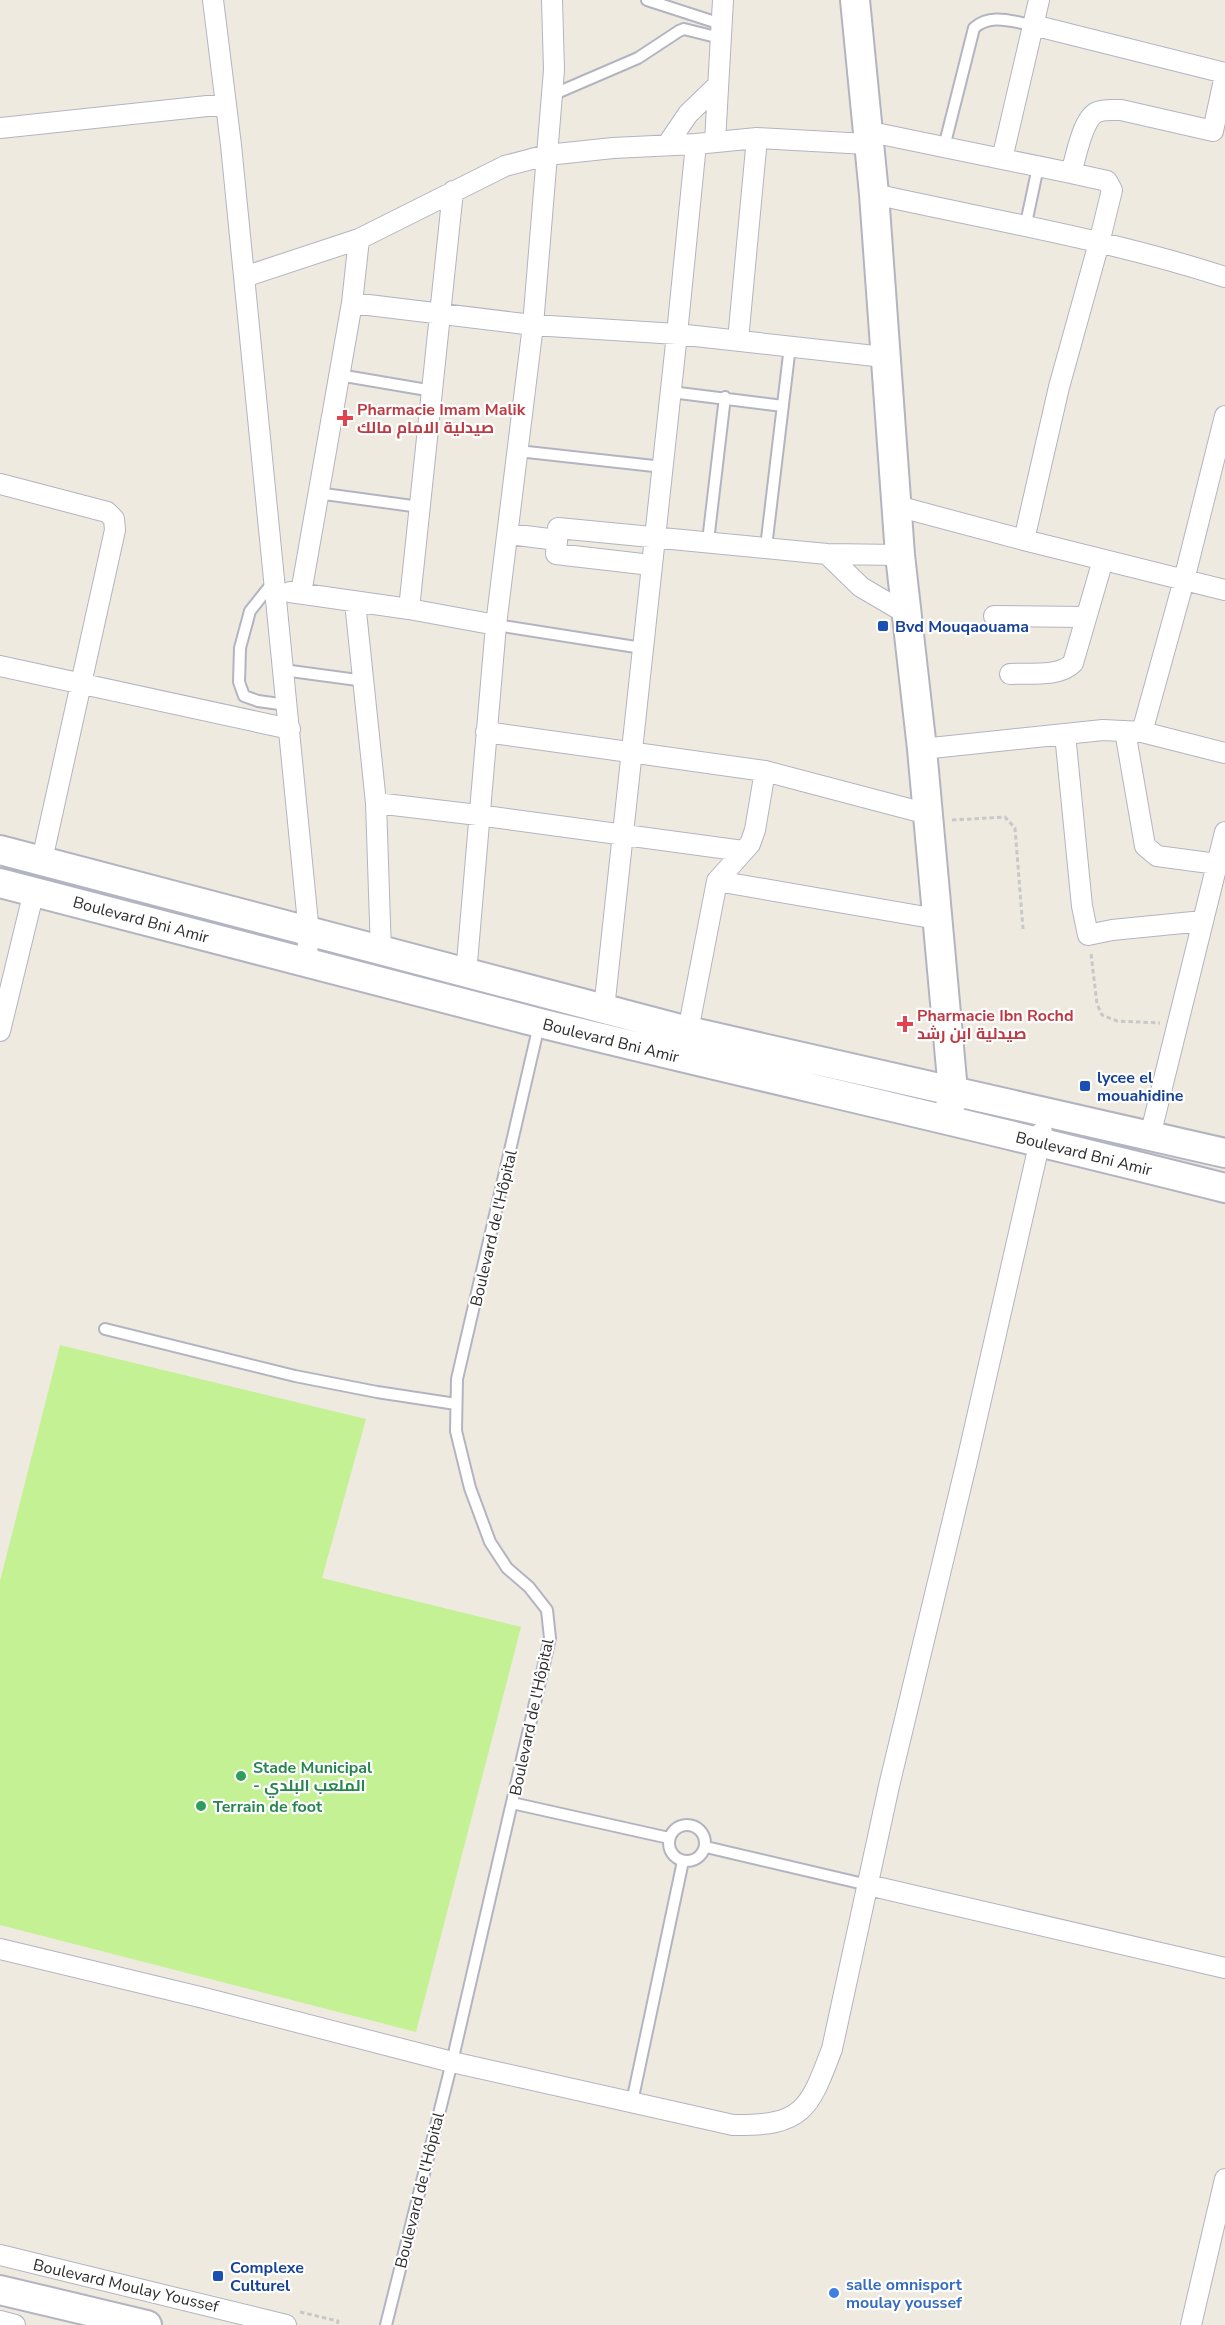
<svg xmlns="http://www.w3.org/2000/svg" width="1225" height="2325" font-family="'Nunito Sans',Cairo,sans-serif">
	<rect width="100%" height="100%" fill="#efeadf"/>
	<path fill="#c3f194" d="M60 1345 366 1419 322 1578 521 1627 416 2032 0 1925V1581Z"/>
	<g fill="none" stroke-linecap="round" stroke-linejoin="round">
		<defs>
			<path id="lane" d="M647 0 721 24
				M552 95 638 58 679 31 684 29 720 38
				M944 147 974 28C991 13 1013 22 1033 25
				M1025 228 1038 167
				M339 375 433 391
				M671 392 783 406
				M518 451 663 467
				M317 493 420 507
				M708 541 725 397
				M766 547 790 346
				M274 581 250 611 240 648 239 682 244 696 258 701 287 705
				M496 625 642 648
				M283 670 365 681
				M105 1329 295 1376 377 1392 456 1404
				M512 1803 669 1838
				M669 1843a18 18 0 1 1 36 0a18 18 0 1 1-36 0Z
				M706 1847 868 1885
				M632 2102 683 1861
				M386 2325 452 2062 550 1638 547 1610 529 1587 507 1568 490 1542 470 1488 456 1431 457 1379 539 1025"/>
			<path id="street" d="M213 0 231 145 309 933 306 964
				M1033 25 1225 73
				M0 128 226 104
				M866 131 1002 159 1039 0
				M715 142 723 0
				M667 145 688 114 717 86
				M1002 159 1071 173C1076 158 1082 119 1097 112 1104 109 1112 110 1121 110L1213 131 1225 75
				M874 194C991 220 1111 240 1225 277
				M244 277 359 239 505 166 547 155 613 148 696 144 757 138 867 144
				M352 303 533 325 677 334 884 357
				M738 340 757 138
				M0 484 107 512 114 519 115 530 42 860
				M897 506 1024 540 1225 590
				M509 534 557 540
				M1024 540 1059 387 1099 243 1112 190 1107 181 1071 173
				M827 554 861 587 907 614
				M651 565 556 554 558 528 827 554 900 555
				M290 592 409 609 496 625
				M301 593 352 303 359 239
				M355 602 376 803 381 952
				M409 609 453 191
				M994 616 1086 617
				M0 666 290 729
				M1010 674C1029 673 1060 677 1073 663L1103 560
				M1125 731 1145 846 1157 856 1217 864
				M486 732 765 771 928 814
				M1142 732 1184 580 1225 416
				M1065 734 1082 906 1088 935 1112 930 1203 921
				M922 749 1103 730 1142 732 1225 753
				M376 803 478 815 743 851
				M717 881 937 919
				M466 974 496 625 533 325 554 70 552 0
				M604 1009 677 334 696 144
				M0 1031 34 891
				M688 1031 717 881 750 844 755 830 765 771
				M1150 1136 1225 832
				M868 1885 1225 1968
				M0 1949 204 1998 452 2062 733 2125C803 2126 809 2110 832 2049L889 1786 967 1461 1042 1132
				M0 2255 286 2325
				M0 2321 15 2325
				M1191 2325 1225 2179"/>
			<path id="secondary" d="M855 0 874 194 900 555 922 749 953 1091 950 1107
				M0 850 688 1031 1225 1153
				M0 883C180 928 360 978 540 1023 768 1079 998 1130 1225 1188
				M0 2290 147 2325"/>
		</defs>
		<use href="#lane" stroke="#b3b4c1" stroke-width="14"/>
		<use href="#street" stroke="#b3b4c1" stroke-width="22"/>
		<use href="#secondary" stroke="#b3b4c1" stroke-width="32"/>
		<path stroke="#c8c8c8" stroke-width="3" stroke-dasharray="4.5 3" stroke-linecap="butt" d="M952 820 1005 817 1015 828 1023 929
			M1091 954 1097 1004 1102 1015 1117 1021 1160 1023
			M300 2312 338 2321 337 2325"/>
		<use href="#lane" stroke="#fff" stroke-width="10"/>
		<use href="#street" stroke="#fff" stroke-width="20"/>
		<use href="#secondary" stroke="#fff" stroke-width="28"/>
	</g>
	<g fill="#e0444e" stroke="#fff" stroke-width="2">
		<path d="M342 409h6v6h6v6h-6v6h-6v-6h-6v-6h6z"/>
		<path d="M902 1015h6v6h6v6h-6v6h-6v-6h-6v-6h6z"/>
	</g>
	<g fill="#1a4fb4" stroke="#fff" stroke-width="2">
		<rect x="877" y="620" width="12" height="12" rx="3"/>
		<rect x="1079" y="1080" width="12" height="12" rx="3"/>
		<rect x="212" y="2270" width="12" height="12" rx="3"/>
	</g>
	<g fill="#2e9e5b" stroke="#fff" stroke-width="2">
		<circle cx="241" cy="1776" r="6"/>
		<circle cx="201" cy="1806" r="6"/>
	</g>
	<circle fill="#3f7fe0" stroke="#fff" stroke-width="2" cx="834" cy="2293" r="6"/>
	<g text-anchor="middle" stroke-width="4.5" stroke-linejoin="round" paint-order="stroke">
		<g font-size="16" font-weight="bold" fill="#be3a42" stroke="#fff" text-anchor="start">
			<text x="357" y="415">Pharmacie Imam Malik<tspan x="357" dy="18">صيدلية الامام مالك</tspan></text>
			<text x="917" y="1021">Pharmacie Ibn Rochd<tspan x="917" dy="18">صيدلية ابن رشد</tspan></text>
		</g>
		<g font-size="16" font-weight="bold" fill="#164399" stroke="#fff" text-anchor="start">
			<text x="895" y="632">Bvd Mouqaouama</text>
			<text x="1097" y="1083">lycee el<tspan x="1097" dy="18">mouahidine</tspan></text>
			<text x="230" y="2273">Complexe<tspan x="230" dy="18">Culturel</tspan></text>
		</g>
		<g font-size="16" fill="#2d2d2d" stroke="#fff">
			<text transform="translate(141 919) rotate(15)" y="6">Boulevard Bni Amir</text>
			<text transform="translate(611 1040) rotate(14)" y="6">Boulevard Bni Amir</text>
			<text transform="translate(1084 1153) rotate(14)" y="6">Boulevard Bni Amir</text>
			<text transform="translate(493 1228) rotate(-77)" y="6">Boulevard de l'Hôpital</text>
			<text transform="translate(531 1717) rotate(-78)" y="6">Boulevard de l'Hôpital</text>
			<text transform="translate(419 2190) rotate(-76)" y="6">Boulevard de l'Hôpital</text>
			<text transform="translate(126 2285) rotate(13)" y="6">Boulevard Moulay Youssef</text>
		</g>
		<g font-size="16" font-weight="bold" fill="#27864d" stroke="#fff" text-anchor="start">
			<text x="253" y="1773">Stade Municipal<tspan x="253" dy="18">- الملعب البلدي</tspan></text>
			<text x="213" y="1812">Terrain de foot</text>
		</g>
		<g font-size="16" font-weight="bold" fill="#366cbe" stroke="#fff" text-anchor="start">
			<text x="846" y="2290">salle omnisport<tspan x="846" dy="18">moulay youssef</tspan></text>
		</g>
	</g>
</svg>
